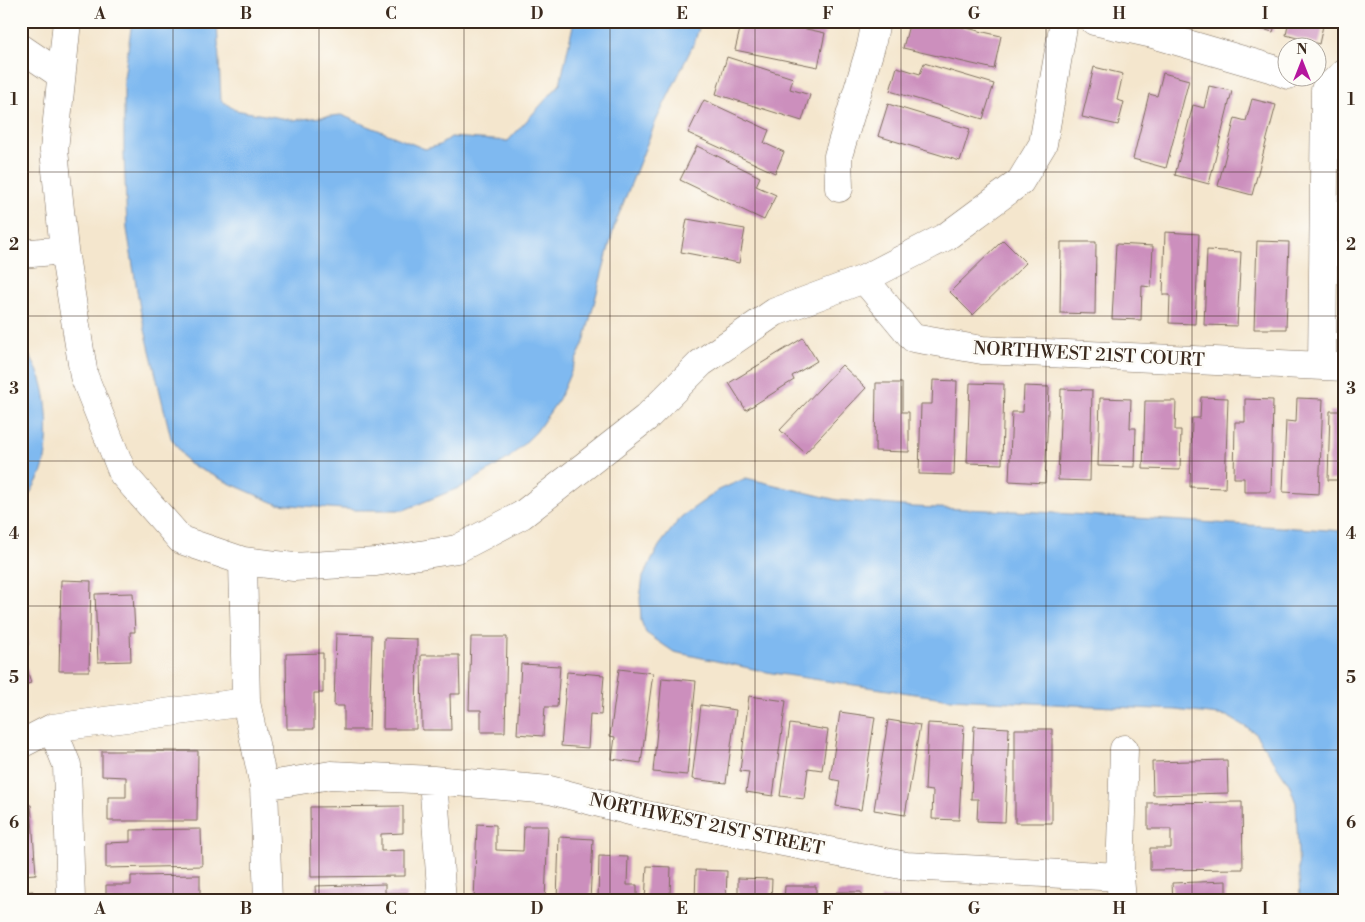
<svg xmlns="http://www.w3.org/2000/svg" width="1365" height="922" font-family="'Libre Bodoni',serif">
	<rect width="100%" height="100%" fill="#fdfcf7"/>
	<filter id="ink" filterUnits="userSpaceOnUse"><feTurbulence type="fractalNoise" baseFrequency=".02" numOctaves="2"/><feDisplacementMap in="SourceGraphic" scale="10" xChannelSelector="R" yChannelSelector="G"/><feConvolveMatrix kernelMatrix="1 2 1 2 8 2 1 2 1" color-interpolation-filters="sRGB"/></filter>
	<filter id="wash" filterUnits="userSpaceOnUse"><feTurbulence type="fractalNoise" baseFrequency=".0096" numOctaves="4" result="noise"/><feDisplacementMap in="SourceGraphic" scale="20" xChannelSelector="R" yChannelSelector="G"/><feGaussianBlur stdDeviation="1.12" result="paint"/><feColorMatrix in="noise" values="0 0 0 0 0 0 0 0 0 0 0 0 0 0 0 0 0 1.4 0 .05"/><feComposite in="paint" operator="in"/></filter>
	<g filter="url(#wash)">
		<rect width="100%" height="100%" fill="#f4e6cd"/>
		<path fill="#7fb9f0" stroke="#5d7287" d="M132 21H217L221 100 235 110 293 120 341 115 425 149 440 145 451 137 508 141 560 84 574 21H701L695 41 656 121 615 224 584 342 559 399 536 432 509 458 466 485 404 510H356L277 504 231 484 189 464 171 438 140 309 127 229 124 154V78Z
			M21 342C29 354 36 366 41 379 49 404 50 446 42 471 37 483 28 496 21 508Z
			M746 478 837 500 913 507 1038 512 1344 531V901H1300L1296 803 1289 784 1254 732 1227 716 1176 710 950 699 772 673 674 652 646 633 641 621 640 598 643 577 659 546 681 517 719 490Z"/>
		<g id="blocks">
			<path fill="#cc8fbd" d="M742 21H770L825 33 818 67 735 50Z
				M910 21H927L934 23 936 21 1001 36 994 69 903 48Z
				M1249 21H1276L1273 32 1248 25Z
				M1289 21H1324L1319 44 1286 35Z
				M727 57 793 78 790 89 810 95 802 121 716 94Z
				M924 63 994 84 983 119 890 91 897 67 920 74Z
				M1094 67 1123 74 1117 100 1124 102 1118 125 1082 117Z
				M1163 73 1189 80 1166 168 1133 159 1149 94 1157 96Z
				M1209 86 1232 91 1209 184 1175 175 1193 105 1204 108Z
				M1252 99 1276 105 1252 195 1218 186 1235 118 1246 121Z
				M704 100 769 130 764 143 784 152 775 173 688 133Z
				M888 104 970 129 960 161 878 136Z
				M697 146 760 177 756 186 776 195 764 220 680 180Z
				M687 219 745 229 739 263 681 252Z
				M1165 232 1199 234 1195 324 1169 323 1170 295H1163Z
				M1003 240 1026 263 973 315 950 292Z
				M1257 241 1289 242 1286 329H1254Z
				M1061 242H1096L1095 314 1060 313Z
				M1116 244 1153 246 1151 287 1142 286 1141 320 1112 319Z
				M1207 250 1241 252 1237 326 1204 325Z
				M803 338 817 361 792 376 794 380 746 410 729 383Z
				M842 365 866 388 805 453 780 430Z
				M933 380 957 381 954 475 919 474 921 404H932Z
				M876 383H902V412H909V452L875 451Z
				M970 383 1004 384 1002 464 967 463Z
				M1024 386 1049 387 1045 483 1009 481 1012 412H1023Z
				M1061 389 1092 390 1090 481 1058 480Z
				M1201 397 1228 398 1225 488 1190 487 1192 418H1200Z
				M1100 398 1131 399 1130 428H1136L1135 467 1098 466Z
				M1297 398 1323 399 1319 494 1283 492 1286 421 1296 422Z
				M1245 399 1273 400 1271 492H1244V478H1234L1235 422H1245Z
				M1145 401H1176L1175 430H1181L1180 470 1143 469Z
				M1330 411H1344V480H1328Z
				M61 580 91 581 89 671H59Z
				M133 593 135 632H130L131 661 98 662 95 594Z
				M22 621 28 645 21 646V622Z
				M336 634 372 635 369 730H344V706H334Z
				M471 637H507L505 732H481V710H469Z
				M384 638 417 639 416 729H383Z
				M21 648 31 683 21 686Z
				M323 653V693H314V729H287L286 654Z
				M421 655H459L460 694H450L451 730H422Z
				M521 664 560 666 557 707H545L543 736 517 734Z
				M619 669 653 673 641 763 612 759 615 737 610 736Z
				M567 672 604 675 601 715 590 714 588 748 561 746Z
				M662 678 696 681 687 775 653 772Z
				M749 696 786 701 773 796 746 792 749 772 740 771Z
				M701 705 736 710 726 783 692 779Z
				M840 712 875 717 861 810 836 806 840 781 830 779Z
				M888 720 920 725 905 815 874 810Z
				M928 723 964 725 959 820 932 819 933 791 925 790Z
				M790 724 828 730 822 770 808 768 804 799 780 796Z
				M974 726 1009 728 1005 822 977 821 978 799H971Z
				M1015 729H1052V823H1015Z
				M102 751H198L197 821H108V797H126V777L102 776Z
				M1227 760 1228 793 1153 795 1152 762Z
				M1242 802 1243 869 1150 870V848H1171V829H1148V803Z
				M21 805H31L36 874 21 875Z
				M403 806V833L381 834V851L405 850V876L311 877 310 807Z
				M477 824 496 825V850L523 851 524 826H548L545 901H474Z
				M201 829 202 866 106 868V843L130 842V830Z
				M559 837 593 839 590 901H557Z
				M599 856 628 857 627 885H637V901H598Z
				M647 866 671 867 670 895H681V901H645Z
				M696 870 727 871 726 901H695Z
				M200 875V901H106V885H131V876Z
				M738 878 772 879 771 901H738Z
				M1226 881V901H1173L1172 883Z
				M385 884V893H407V901H316L315 886Z
				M785 886H816V901H784Z
				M33 891V901H21V892Z
				M836 892H861V901H836Z
				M881 897 906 898V901H881Z"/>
		</g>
	</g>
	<g filter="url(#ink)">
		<use href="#blocks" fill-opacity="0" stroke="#7c6c5b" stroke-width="1"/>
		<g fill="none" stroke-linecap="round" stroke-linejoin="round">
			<defs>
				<path id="minor" d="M67 21 54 150 64 250 84 376 123 474 181 540 243 561 294 567 376 562 457 549 522 515 646 418 701 363 775 312 864 279 947 236 1020 182 1043 144 1064 21
					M1094 21 1153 34 1270 68 1288 75
					M21 48 61 75
					M839 188 838 156 871 46 876 21
					M21 254 64 250
					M864 279 913 338 982 350 1344 367
					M1322 366 1325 90 1344 73
					M243 561 246 702 264 786 268 901
					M52 728 67 765 71 901
					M21 744 52 728 246 702
					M433 780 442 901
					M264 786 331 775 433 780 550 790 645 815 906 866 1120 877
					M1122 901 1120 877 1124 749"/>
			</defs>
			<use href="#minor" stroke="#7c6c5b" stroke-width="29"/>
			<use href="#minor" stroke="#fff" stroke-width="28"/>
		</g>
	</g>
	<path fill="none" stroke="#3b2a1e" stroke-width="1" stroke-opacity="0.55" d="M173 21V901M319 21V901M464 21V901M610 21V901M755 21V901M901 21V901M1046 21V901M1192 21V901M21 172H1344M21 316H1344M21 461H1344M21 606H1344M21 750H1344"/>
	<g text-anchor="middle" stroke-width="5" stroke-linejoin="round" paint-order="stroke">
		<g font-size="18" fill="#3b2a1e" stroke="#fdfcf7">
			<text transform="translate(1089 354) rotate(3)" y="6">NORTHWEST 21ST COURT</text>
			<text transform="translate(707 824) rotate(12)" y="6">NORTHWEST 21ST STREET</text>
		</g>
	</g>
	<rect width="1365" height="922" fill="none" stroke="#fdfcf7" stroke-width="55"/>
	<g transform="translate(1302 62)"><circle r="24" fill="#fdfcf7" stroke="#afa8a0"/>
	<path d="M0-4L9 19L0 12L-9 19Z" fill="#b5179e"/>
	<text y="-8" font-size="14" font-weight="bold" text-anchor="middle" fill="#3b2a1e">N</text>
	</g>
	<rect x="28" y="28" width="1310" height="866" fill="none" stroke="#3b2a1e" stroke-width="2"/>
	<g font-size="16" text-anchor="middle" font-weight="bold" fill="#3b2a1e">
		<text x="100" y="19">A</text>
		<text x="246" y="19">B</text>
		<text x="391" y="19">C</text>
		<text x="537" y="19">D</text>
		<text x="682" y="19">E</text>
		<text x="828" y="19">F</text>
		<text x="974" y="19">G</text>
		<text x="1119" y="19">H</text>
		<text x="1265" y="19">I</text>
		<text x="14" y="105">1</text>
		<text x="1351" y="105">1</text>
		<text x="14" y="250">2</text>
		<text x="1351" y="250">2</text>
		<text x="14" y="394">3</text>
		<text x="1351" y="394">3</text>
		<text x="14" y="539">4</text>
		<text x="1351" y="539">4</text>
		<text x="14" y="683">5</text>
		<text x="1351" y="683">5</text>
		<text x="14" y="828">6</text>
		<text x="1351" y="828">6</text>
		<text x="100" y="914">A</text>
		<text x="246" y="914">B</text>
		<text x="391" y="914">C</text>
		<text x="537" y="914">D</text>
		<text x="682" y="914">E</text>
		<text x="828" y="914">F</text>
		<text x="974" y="914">G</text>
		<text x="1119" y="914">H</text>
		<text x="1265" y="914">I</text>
	</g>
</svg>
